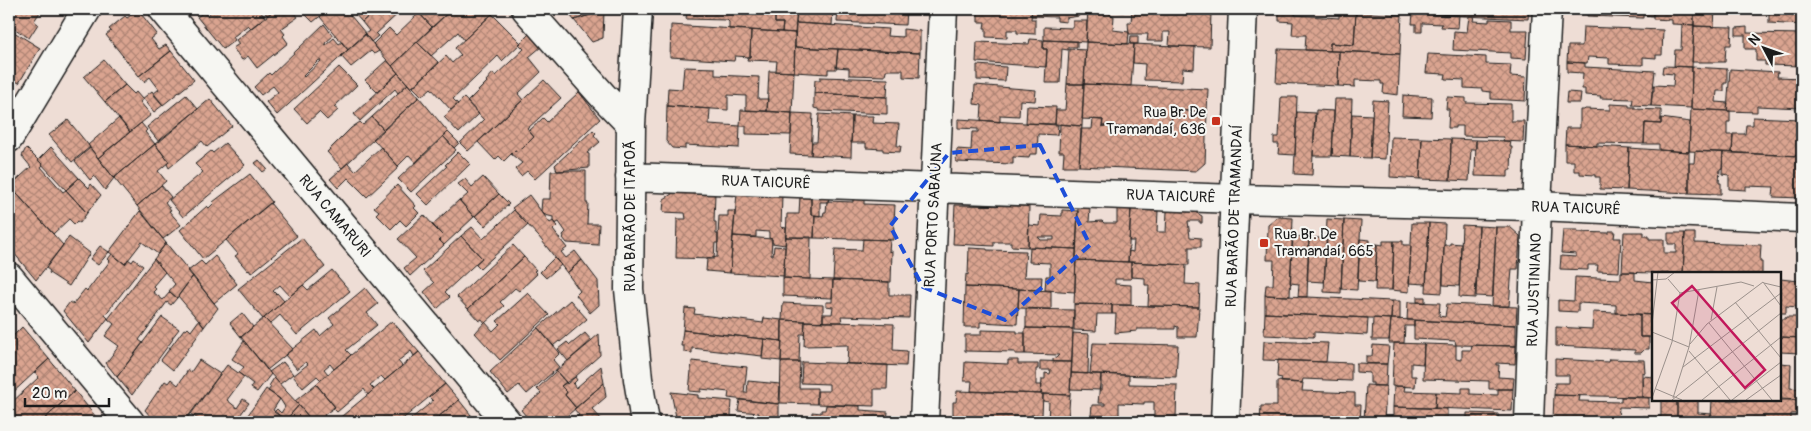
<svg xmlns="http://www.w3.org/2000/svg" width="1811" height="431" font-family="Pangolin,sans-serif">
	<defs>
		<pattern id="building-cross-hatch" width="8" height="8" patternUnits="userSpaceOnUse" patternTransform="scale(1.25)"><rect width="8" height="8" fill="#daa490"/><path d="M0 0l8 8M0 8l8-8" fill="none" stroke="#b08575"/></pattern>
	</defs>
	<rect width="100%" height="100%" fill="#eeddd5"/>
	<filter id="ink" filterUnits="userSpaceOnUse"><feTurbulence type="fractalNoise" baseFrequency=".02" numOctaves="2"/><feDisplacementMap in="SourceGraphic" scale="10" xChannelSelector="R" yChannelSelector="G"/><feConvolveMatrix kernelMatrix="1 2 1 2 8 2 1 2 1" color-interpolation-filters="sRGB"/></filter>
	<g filter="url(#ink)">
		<path fill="url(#building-cross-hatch)" stroke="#1c1c1c" fill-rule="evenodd" d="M9 9H42L34 21 38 24 29 38 9 25Z
			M214 9H258L265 17 251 28 248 25 233 37 235 40 223 49 197 17 204 12 207 16Z
			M262 9H276L267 15Z
			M276 9H292L298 17 281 29 285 34 283 36 288 43 257 68 248 56 242 60 233 48 239 44 236 40Z
			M300 9H329L313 22Z
			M329 9H345L366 34 348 50 320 17Z
			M357 9H372L374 11 362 22 353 12Z
			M377 9H399L401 11 376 34 378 36 371 42 365 34 369 31 362 22Z
			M424 9H452L432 27 419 13Z
			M452 9H491L494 12 464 40 458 32 431 56 417 42Z
			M565 9H592V14L574 20Z
			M687 9H775V23H783L782 32 729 29V22L727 20 686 19Z
			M775 9H797L795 33 782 32 783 23H775Z
			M797 9H833L832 25 796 23Z
			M833 9H906L905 25 837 22 838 9Z
			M978 9H1032L1031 19H1035V34L1017 33V30H1007V38L986 37V28H984L985 22H978Z
			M1032 9H1079V16L1066 18V22L1057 21V17L1031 16Z
			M1088 9H1125L1124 12 1110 11V15L1114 16 1113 30 1129 32 1128 44 1086 42Z
			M1132 9 1211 12 1210 47 1169 46 1170 32H1163V41H1147L1148 34H1129L1128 23H1131Z
			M1279 9H1296L1295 15 1339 18V10L1356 12 1354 45 1330 43V51L1305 50 1306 35H1292L1293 22 1279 21Z
			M1403 9H1529L1528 19 1403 13Z
			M1588 9H1653V16L1643 15V18L1587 16Z
			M1653 9H1694V25L1672 24V20L1653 19Z
			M1694 9H1715L1714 27 1694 26Z
			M1769 9H1802V25L1769 23Z
			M138 10 157 34 151 39 159 49 166 45 171 51 139 76 106 35 111 31 109 29 125 16 127 18Z
			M604 11 603 38 592 42 574 20Z
			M1356 12 1402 15 1400 54 1330 51V43L1354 45Z
			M419 13 432 27 392 66 373 44 389 28 396 35Z
			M1413 13 1459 15 1458 28 1441 27 1442 24 1422 23V32H1416V24H1412Z
			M492 14 521 43 502 61 498 56 453 99 458 104 451 110 431 88 422 96 413 87 446 56 452 63 461 55 455 48Z
			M1469 16H1474L1473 21 1489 22V19L1511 20V30H1528L1526 59 1511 58V53L1453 50 1454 31 1467 32Z
			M1073 21H1087L1086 42 1044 40V27L1073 28Z
			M796 23 888 29 887 36 903 37V29L920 31V53L795 47Z
			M324 24 333 36 325 43 326 45 334 38 339 44 342 42 348 50 277 115 266 102 278 92 273 86 261 95 254 87 269 73 271 75ZM319 60 321 61 304 77 303 76Z
			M1682 24 1694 25 1692 67 1674 66 1675 50H1681Z
			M671 25 751 30 750 57 735 56 734 61 670 57Z
			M1694 26 1732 27 1731 45H1726L1725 62H1692Z
			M1583 27 1663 30 1662 55H1656V58L1643 57V65L1609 64V58L1588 57 1587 63 1567 62 1568 46H1582Z
			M1747 27V33L1802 34V66L1765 65V61H1756V49H1745V35H1736V28Z
			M9 29 40 48 19 83 9 77Z
			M751 30 795 33 794 72 776 71 777 61 747 60 748 57H750Z
			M530 33 541 47 529 57 541 72 518 94 523 100 468 151 460 143 484 120 467 102 487 82 486 81 493 73 495 76 524 49 519 44Z
			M365 34 379 51 374 54 371 51 351 67 341 56Z
			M1131 36H1138V44H1130Z
			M1030 39 1043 40V49H1047L1046 67 976 62 977 42 1029 44Z
			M1044 40 1077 41V47H1068V50L1062 49 1060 83H1045L1047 49H1043Z
			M417 42 439 63 411 88 392 66Z
			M1086 42 1134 44 1131 86 1084 84Z
			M1134 44 1195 47 1194 69 1183 68 1182 81 1144 80 1145 64 1133 63Z
			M795 47 838 49 836 69H828V74L794 72Z
			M838 49 920 53 919 78 903 77V70H886L885 76 849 75V68L836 67Z
			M1069 49 1086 50 1084 84H1067Z
			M1278 49 1339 51 1338 86 1276 83Z
			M171 51 194 80 163 105 153 94 159 89 150 77 144 82 139 76Z
			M1339 51 1400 54 1398 95 1383 93 1384 84H1381V81L1355 80V87L1338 86Z
			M1428 54 1486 57V64L1511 65 1510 76 1526 77 1525 101 1491 99V92L1482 91V89L1464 88V80L1445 79 1446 74 1426 73Z
			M104 60 125 85 105 102 84 77Z
			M387 60 398 73 377 92 365 80Z
			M1567 62 1585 63V67L1655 71 1651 106 1632 105 1633 99 1600 98 1601 96 1585 95V89H1582L1583 73 1567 72Z
			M977 65 1006 67 1005 81 977 80Z
			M1663 66 1692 67 1691 108 1651 106 1652 91H1654V85L1673 86 1674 74 1662 73Z
			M339 67 357 85 334 107 338 110 327 120 319 112 307 123 294 109Z
			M684 67 715 68V75L759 77 758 99H768L767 111 746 110V96L728 95V110L667 106 668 88 682 89Z
			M1692 67 1727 69V83H1724V91H1717L1716 102 1728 103 1727 111 1691 109Z
			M1730 69 1778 72 1777 77 1802 78 1801 108 1757 106V112L1727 111Z
			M769 71 794 72 792 113 767 111Z
			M398 73 408 84 398 93 395 89 360 121 354 114Z
			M820 77 888 79 887 97 814 93 815 80H820Z
			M544 80 561 98 527 129 534 137 522 149 520 148 517 151 515 150 504 161 499 156 495 160 478 142Z
			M408 84 419 97 384 130 372 117Z
			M1067 84H1084L1082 126 1055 124 1056 110H1065Z
			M1084 84 1208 89 1207 112 1172 110 1171 130 1102 126 1103 120 1082 119Z
			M125 85 134 94 136 92 142 99 152 91 163 105 154 112 144 99 140 102 151 115 130 132 105 102Z
			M975 85 1036 90 1035 101 1020 100 1019 116 1000 115V122L981 120 982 105 974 104Z
			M579 92 600 119 535 179 527 171 521 176 515 169 522 163 511 154 515 150 517 151 520 148 522 149 534 137 529 131 543 118 547 122Z
			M1567 92 1581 93 1580 103H1566Z
			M814 93 887 97V114L819 111 818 109 814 108Z
			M186 95 198 109 159 142 147 127Z
			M1403 95 1432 97 1431 117 1402 116Z
			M419 97 448 132 416 163 409 155 398 166 373 139Z
			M1281 97H1297L1295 155 1278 154 1279 144H1274V137H1279Z
			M1447 97 1466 98V103L1511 104V121H1524L1523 142 1503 141 1504 137 1463 136V126H1455V128H1448L1449 109H1446Z
			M464 98 479 114 459 133 444 117Z
			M210 99 232 126 207 147 202 141 169 168 167 164 169 162 155 144Z
			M1335 99H1352L1350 157 1332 156Z
			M1373 100 1388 101 1385 159 1370 158Z
			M1610 104 1629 105V107H1635V109L1661 110V124L1645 123 1644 144 1597 143V146L1565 144 1566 128H1580V110H1584L1585 109 1610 110Z
			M667 106 710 109 709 124 740 126 739 148 685 145V149L672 148 666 141Z
			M1027 106 1056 107 1055 124 1026 123Z
			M1691 109 1730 111V122H1727V135H1733L1732 153 1689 151Z
			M741 110 792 113 791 135 746 134V126H740Z
			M1172 110 1207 112 1205 163 1196 171 1079 166 1081 129H1092L1093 119 1103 120 1102 126 1171 130Z
			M1316 110 1334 111 1332 156H1313Z
			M1297 112 1315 113 1312 175 1294 174Z
			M792 113 813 114 811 155 790 154Z
			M819 114 852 116 851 157 811 155 812 142H817Z
			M1352 114 1372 115 1370 158 1350 157Z
			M852 116H873L872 123 899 124 897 146H901L900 152 883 151V149L866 148V143H851Z
			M372 117 384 130 342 168 327 152 351 128 360 122 363 125Z
			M1753 117 1799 119 1798 156 1732 153 1733 134H1745L1746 125H1753Z
			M119 118 130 132 98 158 88 145Z
			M1661 118 1690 122 1689 152 1659 150V144H1644L1645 123 1661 124Z
			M958 119 1058 125 1057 135 1038 134 1037 154H1030L1029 158 1013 157V164L956 162 957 149 971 150 972 132H978V129L958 128Z
			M68 120 90 147 72 162 49 135Z
			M141 123 147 130 145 132 155 144 114 178 98 158Z
			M1060 124 1082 126 1079 166H1063L1064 152H1059Z
			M593 130 596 133 594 135 600 142 587 153 589 154V168L557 171 555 165Z
			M448 132 459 143 454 148 443 136Z
			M443 136 456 150 411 192 398 179Z
			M1391 137 1422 138 1420 179 1390 177Z
			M1422 138 1451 139 1450 180 1420 179Z
			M1451 139 1476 140V149H1471L1469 181 1450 180Z
			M1476 140 1511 141 1510 147H1512L1511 170H1508V177L1475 176Z
			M225 143 245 165 183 217 169 200 203 172 195 164 211 151 213 153Z
			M155 144 169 162 158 171 166 181 137 206 114 178Z
			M1565 144 1629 148 1627 190 1600 189V177H1595V175L1580 174V171H1574V161H1565Z
			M51 147 79 178 66 190 38 160Z
			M381 147 399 167 367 197 348 178 338 188 330 179 348 163 355 171Z
			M26 148 43 165 41 167 63 192 66 190 87 213 80 223 77 221 74 224 69 219 53 234 10 186 31 167 22 156Z
			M90 148 114 178 105 190 94 176 90 180 75 161Z
			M1629 148 1689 152V193L1627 190Z
			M1695 151 1723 152 1722 168 1720 169 1719 183H1721V194L1689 193V163H1694Z
			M458 152 470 164 428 205 417 194 447 166 445 165Z
			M1723 152 1802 156V198L1773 197 1774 187 1746 186V190L1729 189V175L1722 174Z
			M259 160 267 169 263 172 255 163Z
			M551 171H586V203H588L587 224H599L598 245 567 243 563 238 564 237 563 235 566 232 559 222 555 224 553 221V217L545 215 541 211 542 199H550Z
			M250 174 272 202 203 259 180 230 207 206 209 208 214 203 213 202Z
			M483 177 499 194 474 217 460 201 468 194 458 184 465 179 472 187Z
			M79 178 89 188 91 184 101 195 87 213 66 190Z
			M161 185 171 197 165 202 171 210 169 211 181 225 163 239 137 206Z
			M397 185 416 206 414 208 419 213 406 226 400 220 391 229 376 214 379 211 374 207Z
			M675 192 715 193 714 222H716V234H718V243H715L714 259 676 258 677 219H686L685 213 663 212 664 199Z
			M17 194 63 245 36 280 9 247V201Z
			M499 194 509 204 485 226 475 216Z
			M737 194 782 195 781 227 786 228 785 245 772 243V239L769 238V232L756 231V237L733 236Z
			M529 195 550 223 553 221 557 226 553 230 567 248 561 252 566 258 575 251 582 260 567 273 539 237 512 208Z
			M800 196 811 197V215H815L814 238 786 237 787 214H799Z
			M811 197 829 198 828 202H820V216L811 215Z
			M853 199H864V204L895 205 893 240 814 238 815 215 823 216 824 212H826L827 201 853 202Z
			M459 200 474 217 444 245 439 240 443 236 432 225Z
			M270 203 297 236 251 273 249 270 248 271 235 256 238 254 226 240Z
			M955 205 1029 206 1028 247 1011 246V242H994V246L953 244Z
			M1078 208H1090L1089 222 1102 221 1104 223H1117V209H1131L1128 262 1076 260Z
			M1131 209 1158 211 1157 232H1166L1167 211 1195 212 1202 216V223H1200V221H1188L1190 237 1201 238V247H1189V265L1128 262 1129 251 1133 252 1134 241H1129Z
			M514 210 528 225 480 269 475 264 482 258 461 236 472 227 483 239Z
			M1062 210 1078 211 1076 249 1028 247 1029 225 1040 226 1041 215 1062 216ZM1038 237H1054V240H1041Z
			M140 211 166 243 158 254 142 242 125 264 109 252Z
			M728 211H735L730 273 706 271 707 259 717 257 719 216H728Z
			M424 215 443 236 439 240 444 245 410 276 404 268 416 258 398 239Z
			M1278 217 1293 218 1290 296 1265 295 1266 285H1273L1274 260H1267L1268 225Z
			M1327 219 1344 220 1341 293 1324 292Z
			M1344 220 1361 221 1357 290 1341 289Z
			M1412 223H1429L1426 284 1409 283Z
			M1429 223 1445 224 1442 293 1426 292Z
			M1462 225 1479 226 1475 298 1459 297Z
			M1479 226 1496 227 1493 297 1476 296Z
			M1496 227H1510L1520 236 1518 269H1512L1509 306H1492Z
			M1563 230H1578L1577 232 1609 233V231H1615L1614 238H1621L1619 272 1597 271 1598 265H1588V270L1560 269 1561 256 1576 257V254L1561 253Z
			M1624 232H1644V236H1649V239H1664V253H1676V244H1668V233H1685L1683 274 1622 272Z
			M1685 233H1695V243L1761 245 1760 262H1762V274H1683Z
			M461 236 482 258 445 292 450 297 437 309 424 292 434 283 423 271Z
			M733 236 772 239 771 255H773L774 246 785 247 784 276 730 273Z
			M1293 236 1303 237V239H1309L1307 297H1298L1299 284 1290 283Z
			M69 237 90 253 69 286 49 273 50 271 46 268Z
			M786 237H811L810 279 783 278Z
			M302 238 325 267 290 296 280 285 273 291 276 294 277 293 284 301 263 319 238 289Z
			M1314 238H1327L1324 282 1307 281 1309 239H1313Z
			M863 239 890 240 889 252 892 251 891 282 833 280 835 249 862 250Z
			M1360 239 1370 240V244H1377L1375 282 1358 281Z
			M1383 241H1394L1392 290H1375L1377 244 1383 245Z
			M1394 241H1403V245H1411L1409 292 1392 290Z
			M166 243 193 276 177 298 169 291 175 284 154 259Z
			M1450 243 1461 244 1459 286 1443 285 1444 245H1450Z
			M513 245 524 257 468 309 457 297Z
			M100 246 109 252 98 265 90 259Z
			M1030 247 1076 249 1075 292 1045 290 1046 276H1050V263L1029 262Z
			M969 248 987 249V250L1026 251 1024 277H1042L1041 290 965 287 966 274 968 275Z
			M112 254 125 264 128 259 132 262 134 259 143 266 105 315 108 318 89 343 63 311 70 302 73 304 85 289 87 291 110 261 108 259Z
			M215 256 237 284 214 303 188 271 201 261 205 265Z
			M524 257 536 270 534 271 537 274 519 291 515 288 500 302 504 306 485 323 482 319 479 321 468 309Z
			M554 258 561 265 546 278 540 272Z
			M154 259 165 272 153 286 156 289 153 292 163 300 170 292 177 298 171 305 167 302 139 340 143 343 117 377 106 363 119 346 105 336 114 324 108 319Z
			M582 260 598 281 599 305 590 313 576 295 580 291 567 273Z
			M1076 260 1131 262V279H1115V284L1131 285V305L1074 304Z
			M1131 262 1186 265 1185 284 1200 285 1199 307 1148 306 1149 285H1145V278L1131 277Z
			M332 270 350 291 297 335 280 315 270 324 264 318 303 285 308 290Z
			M1621 272H1635V280L1653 282 1654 299 1651 315 1616 313V305L1578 303V312L1558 311V300L1574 301 1575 277 1621 279Z
			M193 276 218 308 204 327 178 296Z
			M783 278 833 280 832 298 783 296Z
			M1780 279 1799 281 1798 307 1786 306V313H1780Z
			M833 280 889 282V295H910L909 318 841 316 842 322H823V314H832L833 307 826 306V302H832Z
			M965 287 1019 289 1017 324 980 322V327H964Z
			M365 288 378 304 367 313 377 325 346 350 351 355 334 369 330 364 324 369 328 374 321 380 317 376 303 388 293 376 308 364 306 362 297 369 285 355 316 330 320 336 334 324 329 318Z
			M1019 289 1051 291V309L1018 308Z
			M528 293 549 315 500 360 475 333 485 322 493 331 500 324 497 321Z
			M1265 295 1392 301 1391 319 1265 313Z
			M1417 297H1425V302H1417Z
			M570 300 587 319 560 342 559 341 553 346 538 328Z
			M1392 301H1400V319H1391Z
			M1408 302 1440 303 1439 316 1445 317 1447 304 1517 307 1516 325 1407 320Z
			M783 303 823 305V322L782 320Z
			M1074 304 1112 305V314H1097L1096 331 1074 330Z
			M1112 305 1199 307 1197 337H1178V327L1175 326V329H1137V331L1115 333 1116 314H1112Z
			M685 308 695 309 694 314 763 323 764 318 782 320V341L683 330Z
			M1026 309 1074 310 1073 329 1026 328Z
			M1593 312 1640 314V337H1649V349H1645L1641 353H1635V350L1556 346V327L1592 329Z
			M242 313 253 327 241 337 230 323Z
			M1265 313 1368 318 1367 335 1314 332V337L1264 335Z
			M1640 314 1654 315 1653 337H1640Z
			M162 317 179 329 172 338 173 339 132 395 117 377Z
			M1786 317H1802V338L1780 337V319H1785Z
			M264 318 293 349 267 370 241 337Z
			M1373 318 1391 319 1389 340H1372Z
			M1391 319 1414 320V326H1405L1404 343H1389Z
			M199 320 204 327 173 370 161 360 184 329 186 330 188 328 191 331Z
			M782 320 805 321 804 334H800L799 362H781Z
			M1414 320 1516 325V346L1456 345 1455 341 1414 339Z
			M392 321 419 352 414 356 411 351 398 361 402 366 385 380 381 376 370 385 374 389 368 395 364 389 337 412 333 408 335 407 316 384Z
			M805 321 894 324 893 350 907 351 906 366 847 364 848 345 804 346Z
			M22 327 49 359 9 396V340Z
			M538 328 560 353 553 360 559 367 527 394 519 385 508 394 490 372Z
			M1025 328 1073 329 1072 362H1053V359L1056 358 1059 355 1025 354Z
			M683 330 764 339 762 356 692 348V353L684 352V346H681Z
			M981 330 1017 331V333H1025V354H1015V352L965 351V335H981Z
			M585 333 592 341 568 361 558 349 567 342 570 345Z
			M1073 333 1089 334 1088 374 1071 373Z
			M599 334 600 355 567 384 556 371Z
			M1780 337 1802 338V358H1800V353L1780 352Z
			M764 339 782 341 781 361 762 359Z
			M244 341 271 374 257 392 251 388 253 384 239 373 244 367 232 359Z
			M1264 341 1328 343 1326 362 1263 360Z
			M1093 343 1178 345 1176 377 1090 374Z
			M1394 343 1424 344 1423 364 1411 363V376H1416L1415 387 1392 386Z
			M1424 344 1456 345V359L1462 360V350H1471L1472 345 1516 346 1515 364 1496 363V365H1499L1498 377 1514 378 1513 389H1489V381L1423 379Z
			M1373 345 1389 346 1387 364H1366V356H1372Z
			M419 352 445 384 399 422H355L350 416 345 420 342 416Z
			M49 359 75 391 41 422H9V405L39 377 35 372Z
			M1555 359 1608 362 1609 359 1644 360 1645 373 1642 372V397L1554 395 1555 383H1569V375H1555Z
			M199 360 220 374 184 422H155L145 410 165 381 168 383 171 379 178 385 188 370 191 372Z
			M1008 360H1018V364H1038V369H1036V385H1042L1041 394 971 391 972 381H964L965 362 1008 364Z
			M1278 360 1351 363V381L1303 379 1302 383 1281 382 1282 378 1277 377Z
			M692 361 747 367 744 393H747L748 381 780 384 779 404 728 398 729 392 701 389V392L689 391Z
			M1040 361 1072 362 1070 395 1041 394 1042 379H1045V373L1050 374 1051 370H1040Z
			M283 362 293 374 280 384 269 372Z
			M781 362H800L799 388H817V404L780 403Z
			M802 362 888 365 887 389H874V406L817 404V391H829V384L801 383Z
			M1356 363 1387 364 1386 386H1373V383H1370V373L1356 372Z
			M1780 363 1791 364 1790 388 1802 389V400L1780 399Z
			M227 365 244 377 227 400 237 408 243 399 249 403 235 422H202L191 414Z
			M601 366 604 383 576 408 565 395 567 392 561 386 575 377 577 380 573 384 576 388Z
			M556 371 566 382 561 386 567 392 565 395 576 408 560 422H531L521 410 541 393 537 389Z
			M1071 373 1101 374V390L1070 389Z
			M1101 374 1129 375V384L1177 385 1176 418H1154V402H1144V404L1119 403V415L1091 416 1092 405H1105V403H1098Z
			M1643 376 1654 377V398L1642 397Z
			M274 378 299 405 284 422H282L284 419 274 412 277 409 281 413 285 407 280 399 268 391 271 387 269 386Z
			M1277 381 1303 383 1302 391 1355 393V405H1361L1360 422H1260L1261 406H1277Z
			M604 383 606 397 592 409 604 422H571L579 415 574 409Z
			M316 384 335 407 324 415 330 422H313L295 401Z
			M445 384 459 400 432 422H407L433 401 429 397Z
			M1366 385 1386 386 1384 422H1364Z
			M1394 386H1405L1404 391 1436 392 1435 408 1393 407Z
			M1462 388H1470V394L1498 395V389H1513L1512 411 1435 408 1436 392 1462 393Z
			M266 389 280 399 273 410 284 419 282 422H243Z
			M75 391 100 422H41Z
			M957 391 1043 394 1042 415H1031L1030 421 978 419V421L979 422H953V402H956Z
			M671 392 698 395V398L732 401 731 416 752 418V422H677Z
			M1043 394 1070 395 1068 422H1048L1049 402 1043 401Z
			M1554 395 1580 396 1579 401 1621 402V397L1649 398V408L1619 407 1618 422H1568V419H1553Z
			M459 400 471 415 463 422H432Z
			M740 400 779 404V422H758L759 413 738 411Z
			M1661 400H1677V422H1642V416L1661 417Z
			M1677 400H1698V413L1712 414 1711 418 1677 417Z
			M1712 400H1802V414H1791V420L1711 418Z
			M299 405 308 416 303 422H284Z
			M826 405 860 406V410L888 412 887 422H812V412L821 413V410H825Z
			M1393 407 1447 409V419L1453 420V422H1393Z
			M1467 413 1498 414V422H1458V420H1467Z
			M471 415 477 422H463Z
			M342 416 347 422H335Z
			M1068 416H1085V422H1068Z"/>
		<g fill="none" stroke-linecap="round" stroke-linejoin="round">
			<defs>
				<path id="minor" d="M163 9 507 422
					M526 9 603 96 631 125
					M638 9 631 125 629 289 638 379 645 422
					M9 138 87 9
					M630 177 1235 199 1537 206 1802 218
					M9 277 130 422
					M924 422 943 9
					M1529 422 1537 206 1547 9"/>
				<path id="tertiary" d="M1225 422 1243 9"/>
			</defs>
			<use href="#minor" stroke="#1c1c1c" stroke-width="31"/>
			<use href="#tertiary" stroke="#1c1c1c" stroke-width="31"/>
			<use href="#minor" stroke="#f6f6f2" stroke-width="28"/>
			<use href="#tertiary" stroke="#f6f6f2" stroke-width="28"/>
		</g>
	</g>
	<path fill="none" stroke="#1d4ed8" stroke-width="4" stroke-dasharray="10 6" stroke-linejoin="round" d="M1040 145 1090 245 1005 320 923 287 890 226 949 153Z"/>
	<g fill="#c8321e" stroke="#f6f6f2" stroke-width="2">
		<rect x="1211" y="116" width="10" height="10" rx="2.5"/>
		<rect x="1259" y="238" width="10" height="10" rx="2.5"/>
	</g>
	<g text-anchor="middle" stroke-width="4" stroke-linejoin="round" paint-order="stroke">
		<g font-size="15" fill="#1c1c1c" stroke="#f6f6f2" text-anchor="end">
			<text x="1206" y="117">Rua Br. De<tspan x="1206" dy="17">Tramandaí, 636</tspan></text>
			<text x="1274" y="239" text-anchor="start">Rua Br. De<tspan x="1274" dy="17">Tramandaí, 665</tspan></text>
		</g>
		<g font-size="15" fill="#1c1c1c" stroke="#f6f6f2">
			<text transform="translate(766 182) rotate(2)" y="5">RUA TAICURÊ</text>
			<text transform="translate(1171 196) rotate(2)" y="5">RUA TAICURÊ</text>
			<text transform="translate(1576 208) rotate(2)" y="5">RUA TAICURÊ</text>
			<text transform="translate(933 215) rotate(-87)" y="5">RUA PORTO SABAÚNA</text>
			<text transform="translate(335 216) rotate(50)" y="5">RUA CAMARURI</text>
			<text transform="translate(630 216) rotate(-90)" y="5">RUA BARÃO DE ITAPOÃ</text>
			<text transform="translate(1234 216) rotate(-88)" y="5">RUA BARÃO DE TRAMANDAÍ</text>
			<text transform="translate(1534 290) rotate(-88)" y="5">RUA JUSTINIANO</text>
		</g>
	</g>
	<g transform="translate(1652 272)">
		<rect width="129" height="129" fill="#eeddd5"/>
		<path fill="none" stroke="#9a908b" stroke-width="1" d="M0 8 14 7 23 0M111 10 129 34M112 11 129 15M28 21 89 10 102 14M83 30 129 86M59 48 65 15M57 51 120 128M0 52 6 0M0 60 37 75M38 72 55 52 111 10M37 79 78 128M31 95 129 21M4 117 30 128M0 126 20 70 28 21 16 7M21 126 37 75 47 18M20 128 129 41M50 128 129 65M80 128 129 90M94 128 129 103"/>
		<path fill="#c2185b" fill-opacity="0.15" stroke="#c2185b" stroke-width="2.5" d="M40 14 113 98 93 116 20 31Z"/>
		<rect width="129" height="129" fill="none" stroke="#1c1c1c" stroke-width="2.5"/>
	</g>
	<rect width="1811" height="431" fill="none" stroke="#f6f6f2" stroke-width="30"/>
	<rect x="15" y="15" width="1781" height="401" fill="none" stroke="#1c1c1c" stroke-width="2" filter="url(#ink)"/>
	<g transform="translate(1764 48) rotate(311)" stroke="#f6f6f2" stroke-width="4" paint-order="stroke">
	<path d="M0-4L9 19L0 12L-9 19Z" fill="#1c1c1c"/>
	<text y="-8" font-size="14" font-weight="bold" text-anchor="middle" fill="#1c1c1c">N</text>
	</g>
	<path d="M25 398v8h84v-8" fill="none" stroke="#1c1c1c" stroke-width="2.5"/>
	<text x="32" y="398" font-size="15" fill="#1c1c1c" stroke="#f6f6f2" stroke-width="4" paint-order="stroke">20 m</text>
</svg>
